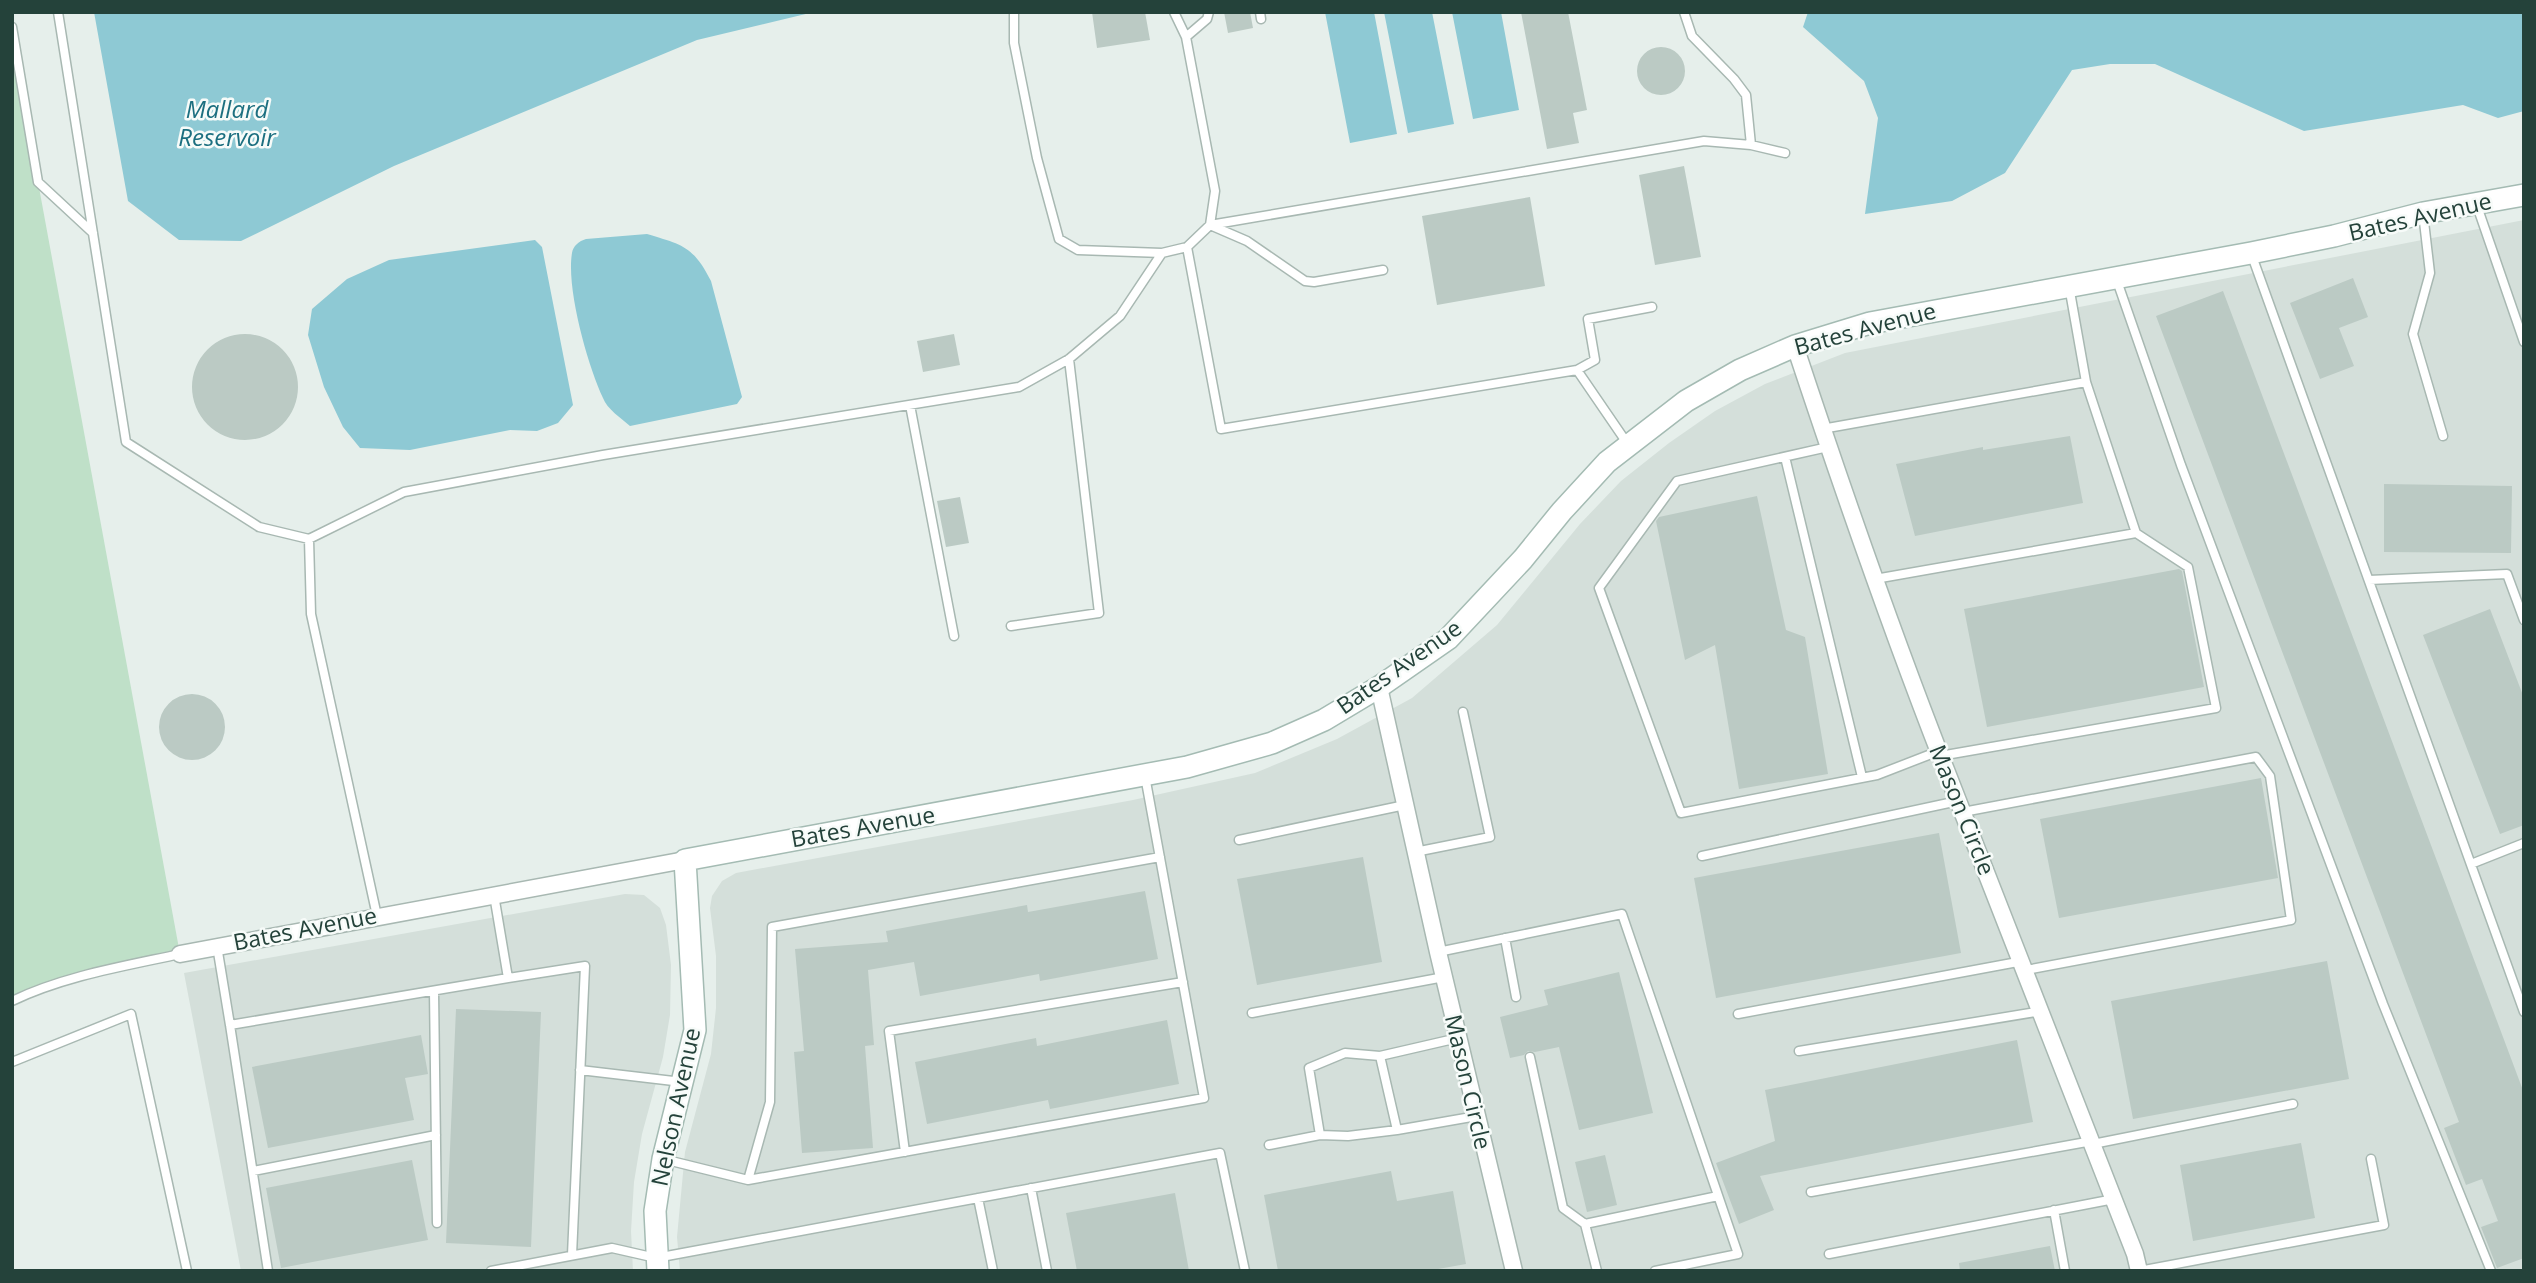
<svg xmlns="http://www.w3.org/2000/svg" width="2536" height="1283" font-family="'Open Sans',sans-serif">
	<rect width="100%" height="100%" fill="#e6efeb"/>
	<path fill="#d4dfda" d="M2524 220V1271H680L677 1237 685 1152 711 1054 716 1008V956L710 908 712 896 722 881 736 873 1133 800 1255 773 1337 739 1412 698 1497 625 1580 524 1621 481 1669 443 1715 411 1765 384 1845 353Z
		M625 894 644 895 660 908 666 925 671 965 670 1015 663 1057 642 1134 634 1182 631 1231 633 1271H241L184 973Z"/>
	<path fill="#bfe0c8" d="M12 27 38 182 180 954 126 965 12 1001Z"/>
	<path fill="#8ec9d4" d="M94 12H814L697 40 394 166 241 241 179 240 128 201Z
		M1325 12H1374L1397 134 1350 143Z
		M1384 12H1432L1454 124 1408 133Z
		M1452 12H1501L1519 110 1473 119Z
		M1808 12H2524V111L2498 118 2463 105 2304 131 2155 64H2110L2072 70 2005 173 1952 201 1865 214 1878 118 1864 81 1803 27Z
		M647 234C683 245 693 246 711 281L742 397 737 404 630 426C621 418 607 409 603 398 588 366 566 289 572 253 573 246 579 241 586 239Z
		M535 240 542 247 573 405 558 423 537 431 510 430 410 450 360 448 343 427 324 387 308 335 312 309 347 279 389 260Z"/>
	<path fill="#bbcac4" d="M1092 12H1145L1150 40 1097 48Z
		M1224 12H1250L1253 28 1228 33Z
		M1521 12H1568L1587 110 1573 113 1579 143 1547 149Z
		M1637 71a24 24 0 1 1 48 0a24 24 0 1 1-48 0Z
		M1684 166 1701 257 1655 265 1639 175Z
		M1530 197 1545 286 1437 305 1422 216Z
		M2353 278 2368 317 2339 328 2354 366 2320 379 2290 303Z
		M2223 291 2524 1093V1258L2497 1268 2481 1227 2498 1221 2482 1179 2466 1185 2444 1128 2459 1122 2156 316Z
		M954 334 960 365 923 372 917 341Z
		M192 387a53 53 0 1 1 106 0a53 53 0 1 1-106 0Z
		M2070 436 2083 503 1915 536 1896 464 1983 447V450Z
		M2384 484 2512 486 2511 553 2384 552Z
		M1757 496 1786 630 1805 637 1828 774 1739 789 1715 645 1685 660 1656 521 1659 517Z
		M960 497 969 543 946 547 937 501Z
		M2179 569 2182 571 2204 687 1987 727 1964 609Z
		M2490 609 2524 698V825L2500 834 2423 635Z
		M159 727a33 33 0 1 1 66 0a33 33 0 1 1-66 0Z
		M2261 778 2278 878 2059 918 2040 819Z
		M1939 833 1961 953 1716 998 1694 878Z
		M1363 857 1382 962 1257 985 1237 879Z
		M1145 891 1158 959 1040 981 1039 974 920 996 914 962 868 970 874 1045 865 1046 873 1148 802 1153 794 1052 804 1051 795 949 888 942 886 931 1027 905 1028 912Z
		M2327 961 2349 1079 2133 1119 2111 1001Z
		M1619 972 1653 1113 1579 1130 1559 1047 1535 1052 1528 1051 1524 1055 1510 1058 1500 1017 1548 1005 1544 990Z
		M456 1009 541 1012 531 1247 446 1243Z
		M1167 1020 1179 1084 1050 1109 1048 1100 927 1124 915 1062 1036 1038 1037 1046Z
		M421 1035 428 1074 405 1078 414 1120 268 1148 252 1067Z
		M2017 1040 2033 1122 1760 1176 1774 1210 1739 1224 1716 1163 1775 1141 1765 1090Z
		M2301 1143 2315 1218 2193 1241 2180 1165Z
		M1605 1155 1617 1205 1587 1212 1575 1162Z
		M412 1160 428 1240 281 1268 266 1188Z
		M1391 1171 1397 1201 1453 1191 1466 1264 1427 1271H1278L1264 1195Z
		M1175 1193 1189 1271H1077L1066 1213Z
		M2050 1246 2055 1271H1960L1959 1263Z"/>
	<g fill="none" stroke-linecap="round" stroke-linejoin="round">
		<defs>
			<path id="lane" d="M58 12 126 442 259 527 309 539 404 492 603 455 1019 387 1069 359 1120 316 1162 253 1187 247
				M1014 12V43L1037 158 1059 239 1078 250 1162 253
				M1174 12 1186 37
				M1209 12 1207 19 1186 37 1215 191 1210 225 1247 241 1305 281 1314 282 1383 270
				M1260 12 1261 19
				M1684 12 1692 36 1734 79 1746 95 1751 145
				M12 27 38 182 93 233
				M2477 206 2524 342
				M2423 213 2430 273 2413 334 2443 436
				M2252 256 2524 1012
				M2116 278 2181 465 2383 1004 2491 1271
				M1577 370 1595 360 1588 319 1652 307
				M910 405 954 636
				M1822 429 2086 382 2069 286
				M1627 443 1577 370 1221 429 1187 247 1210 225 1704 141 1751 145 1785 153
				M1828 447 1677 481 1599 588 1681 813 1877 775 1939 751
				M1785 457 1862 777
				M309 539 311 614 377 916
				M1875 579 2136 533 2086 382
				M2369 580 2507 574 2524 620
				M1011 626 1099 613 1069 359
				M1940 756 2216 708 2188 567 2136 533
				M1963 812 2256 757 2270 776 2291 920 2026 970
				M1239 840 1405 805
				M1415 852 1490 837 1463 712
				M1702 856 1958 801
				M2471 864 2524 843
				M1505 938 1516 997
				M217 946 230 1025 508 978 494 895
				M1438 952 1622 914 1738 1254 1655 1271
				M508 978 585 966 572 1255
				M434 991 437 1223
				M12 1001C64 976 125 966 180 954
				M1252 1013 1444 977
				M1738 1014 2023 961
				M230 1025 268 1271
				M1458 1038 1380 1056 1397 1130 1477 1116
				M1799 1051 2042 1011
				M1380 1056 1345 1053 1309 1068 1320 1135 1348 1136 1397 1130
				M1530 1057 1563 1208 1585 1224
				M12 1062 131 1014 187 1271
				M580 1070 682 1082
				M2093 1144 2293 1104
				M1269 1145 1320 1135
				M905 1152 889 1031 1183 982
				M663 1159 748 1180 1204 1098 1145 776
				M253 1171 436 1135
				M748 1180 770 1102 772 927 1160 857
				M1031 1188 1047 1271
				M1811 1192 2092 1141
				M978 1198 993 1271
				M2054 1210 2065 1271
				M1829 1254 2114 1199
				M491 1271 612 1248 656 1258 1220 1153 1245 1271
				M1597 1271 1585 1224 1718 1196
				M2139 1271 2384 1225 2371 1159"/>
			<path id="street" d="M1795 346C1842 488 1891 630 1946 770 2009 931 2073 1092 2135 1254L2139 1271
				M1379 687 1438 952 1514 1271
				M180 954 685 860"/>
			<path id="secondary" d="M658 1271 655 1211 663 1159 695 1030 685 860 1187 767 1272 743 1324 720 1379 687 1448 639 1523 559 1562 511 1607 462 1686 401 1740 370 1795 346 1870 323 2251 253 2334 236 2423 213 2524 195"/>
		</defs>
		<use href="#lane" stroke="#a8b8b2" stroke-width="11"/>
		<use href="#street" stroke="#a8b8b2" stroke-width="19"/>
		<use href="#secondary" stroke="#a4bbb3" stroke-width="24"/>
		<use href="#lane" stroke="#fff" stroke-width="8"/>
		<use href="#street" stroke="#fff" stroke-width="16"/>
		<use href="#secondary" stroke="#fff" stroke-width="21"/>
	</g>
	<g text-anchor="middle" stroke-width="5" stroke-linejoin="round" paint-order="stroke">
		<g font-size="23" fill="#24423a" stroke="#f7fbf9">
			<text transform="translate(2420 217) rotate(-13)" y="8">Bates Avenue</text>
			<text transform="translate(1865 329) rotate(-15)" y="8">Bates Avenue</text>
			<text transform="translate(1399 667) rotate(-35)" y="8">Bates Avenue</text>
			<text transform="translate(1962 810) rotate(68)" y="8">Mason Circle</text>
			<text transform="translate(863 827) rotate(-10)" y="8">Bates Avenue</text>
			<text transform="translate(305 929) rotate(-11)" y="8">Bates Avenue</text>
			<text transform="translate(1468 1082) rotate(77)" y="8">Mason Circle</text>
			<text transform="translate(676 1107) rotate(-78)" y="8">Nelson Avenue</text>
		</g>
		<g font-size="24" font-style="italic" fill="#1c6f80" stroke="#f7fbf9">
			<text x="227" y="118">Mallard<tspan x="227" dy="28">Reservoir</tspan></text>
		</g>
	</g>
	<rect width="2536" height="1283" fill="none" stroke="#24423a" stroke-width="28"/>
</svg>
